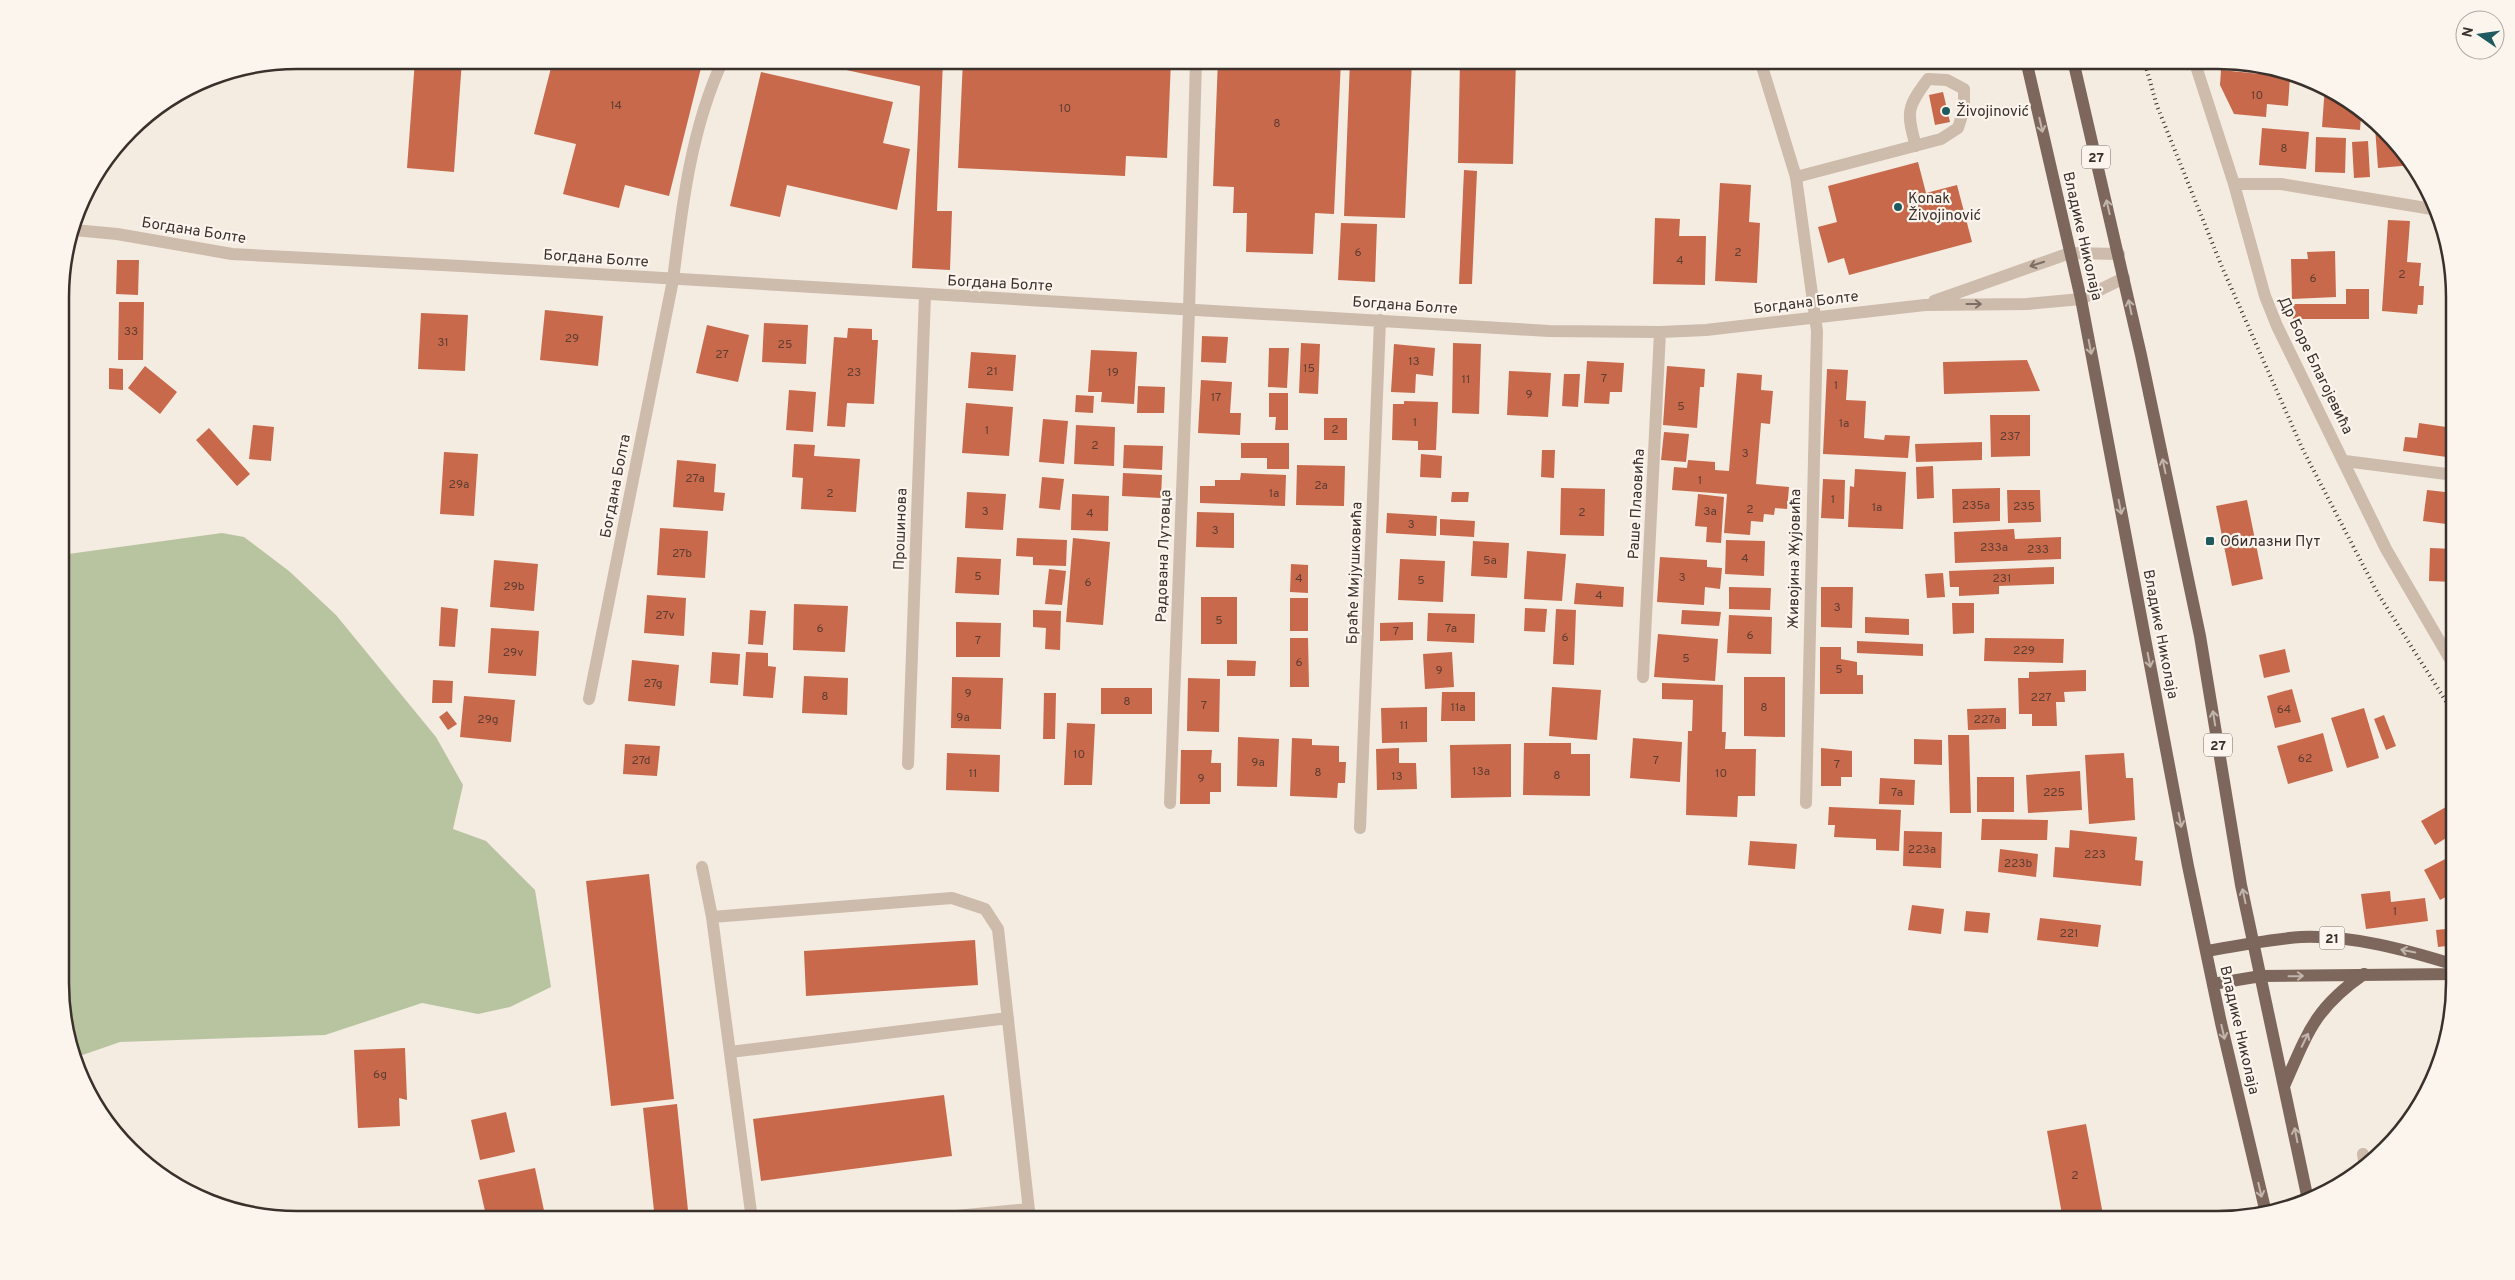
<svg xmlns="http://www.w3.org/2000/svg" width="2515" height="1280" font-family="Overpass,sans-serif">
	<rect width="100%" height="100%" fill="#f4ebe1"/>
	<path fill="#b8c4a0" d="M222 533 244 537 289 571 336 615 436 737 463 785 453 829 486 841 535 890 551 987 510 1007 478 1014 422 1003 325 1035 120 1042 74 1058 62 1014 61 555Z"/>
	<path fill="#c8694b" d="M415 60H462L454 172 407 168Z
		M553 60H703L669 196 625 185 619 208 563 194 576 144 534 134Z
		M800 60H943L937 211H952L950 270 912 268 920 86Z
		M963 60H1171L1167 158 1126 156 1125 176 958 168Z
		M1218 60H1341L1334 214 1315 213 1313 254 1246 252 1247 213H1233L1234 187 1213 186Z
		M1350 60H1412L1405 218 1344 216Z
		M1460 60H1516L1513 164 1458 163Z
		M2221 70 2290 77 2288 106 2267 104 2266 117 2234 114 2220 85Z
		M761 72 893 102 883 143 910 149 897 210 787 185 780 217 730 206Z
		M2325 86 2361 116 2360 130 2322 127Z
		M1943 92 1950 122 1935 125 1929 95Z
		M2375 127 2406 153 2413 165 2378 168Z
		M2262 128 2309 132 2306 169 2259 165Z
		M2316 137 2346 138 2345 173 2315 172Z
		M2368 141 2370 177 2354 178 2352 142Z
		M1918 162 1926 193 1957 185 1972 242 1849 275 1844 258 1828 263 1818 227 1837 222 1828 186Z
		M1464 170 1477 171 1472 284H1459Z
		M1720 183 1751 185 1749 222 1760 223 1757 283 1715 281Z
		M1655 218 1680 219 1679 236H1706L1705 285 1653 284Z
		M2388 220 2410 221 2407 262 2421 263 2419 286H2424L2423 305H2418L2417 314 2382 311Z
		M1341 223 1377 224 1375 282 1338 280Z
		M2335 251 2336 297 2292 299 2291 259H2308L2307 252Z
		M117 260H139L138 295 116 294Z
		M2346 289H2369V319H2293V304H2346Z
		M119 302H144L143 360H118Z
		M545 310 603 316 598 366 540 360Z
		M421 313 468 315 465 371 418 369Z
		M764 323 808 325 806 364 762 362Z
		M707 325 749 335 738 382 696 373Z
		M848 328 872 329V340H878L874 404 847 403 845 427 827 426 834 337 847 338Z
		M1202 336 1228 337 1226 363 1201 362Z
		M1301 343 1320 344 1318 394 1299 393Z
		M1453 343 1481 344 1479 414 1452 413Z
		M1394 344 1435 348 1433 376 1416 374 1415 393 1391 392Z
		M1269 348H1289L1287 388 1268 387Z
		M1091 350 1137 352 1134 404 1101 402 1102 392H1088Z
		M971 352 1016 355 1013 391 968 388Z
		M2027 360 2040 391 1944 394 1943 362Z
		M1587 361 1624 363 1622 392H1610L1609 404 1584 403Z
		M145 366 177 392 160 414 128 388Z
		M1667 366 1705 369 1704 387H1700L1697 428 1663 425Z
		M109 368 123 369V390L109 389Z
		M1827 369 1848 370 1846 400 1866 401 1864 438 1884 440 1885 435 1910 436 1908 458 1823 454Z
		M1509 371 1551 373 1548 417 1507 415Z
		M1737 373 1762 375 1761 390 1773 391 1770 424 1761 423 1756 484 1789 487 1787 509 1775 508 1774 515 1764 514 1763 522 1751 521 1750 535 1724 533 1727 494 1672 490 1674 467 1687 468 1688 460 1715 462V470L1729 471Z
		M1564 374H1580L1578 407 1562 406Z
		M1201 380 1232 382 1230 413H1241L1240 435 1198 433Z
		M1138 386 1165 387 1164 413H1137Z
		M789 390 816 392 813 432 786 430Z
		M1269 393H1288V430H1275L1276 417H1269Z
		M1076 395 1094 396 1093 413 1075 412Z
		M1404 401 1438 402 1436 450H1418V441L1392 440 1393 404H1404Z
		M966 403 1013 407 1009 456 962 453Z
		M1990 415H2030V456L1991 457Z
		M1324 418H1347V440H1324Z
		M1043 419 1068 421 1064 464 1039 462Z
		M2419 423 2453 428 2454 458 2403 451 2405 437 2417 438Z
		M253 425 274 427 271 461 249 459Z
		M1076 425 1115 427 1114 466 1074 464Z
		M209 428 250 474 237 486 196 440Z
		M1664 432 1689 434 1686 462 1661 460Z
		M1982 442V460L1916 462 1915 444Z
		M1241 443H1289V469H1267V458H1241Z
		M794 444 815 445 814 456 860 459 856 512 801 509 803 478 792 477Z
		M1124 445 1163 446 1162 470 1123 468Z
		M1542 450H1555L1554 478 1541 477Z
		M444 452 478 454 474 516 440 514Z
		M1421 454 1442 456 1441 478 1420 477Z
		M677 460 716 464 714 492 725 493 723 511 673 507Z
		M1297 465 1345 466 1344 506 1296 505Z
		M1933 466 1934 498 1917 499 1916 467Z
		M1855 469 1906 472 1903 529 1848 527 1850 486 1854 487Z
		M1123 473 1162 475 1161 498 1122 496Z
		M1241 473 1286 475 1285 506 1200 503V486H1215V480H1240Z
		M1042 477 1064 479 1060 510 1039 508Z
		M1823 479 1845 480 1844 519 1821 518Z
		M1561 488 1605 489 1604 536 1560 535Z
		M2000 488V521L1953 523 1952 489Z
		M2007 490H2040L2041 522 2008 523Z
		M2427 490 2454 493V525L2423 521Z
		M967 492 1006 494 1003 530 965 528Z
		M1452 492H1469L1468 502H1451Z
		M1072 494 1109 496 1108 531 1071 530Z
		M1698 494 1724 497 1721 543 1706 542 1707 527 1695 526Z
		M2247 500 2263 579 2232 586 2216 506Z
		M1197 512 1234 513V548L1196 547Z
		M1387 513 1437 516 1436 536 1386 533Z
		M1440 519 1475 521 1474 537 1440 535Z
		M660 528 708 531 705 578 657 575Z
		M2014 529 2015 539 2061 537V559L1955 563 1954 532Z
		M1017 538 1067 540 1066 566 1033 565V557L1016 556Z
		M1073 538 1110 542 1103 625 1066 622Z
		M1726 540 1765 541 1764 576 1725 574Z
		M1473 541 1509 543 1507 578 1471 576Z
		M2430 548 2454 549V582L2429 581Z
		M1527 551 1566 554 1562 601 1524 599Z
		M957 557 1001 559 999 595 955 593Z
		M1660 557 1707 560V567L1722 568 1720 589 1705 587 1704 605 1657 602Z
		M1400 559 1445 561 1443 602 1398 600Z
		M494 560 538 564 534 611 490 607Z
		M1291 564 1308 565V593L1290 592Z
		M2054 567V584L1999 586V594L1959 596V587H1950L1949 571Z
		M1049 569 1066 571 1062 605 1045 604Z
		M1943 573 1945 597 1927 598 1925 574Z
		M1576 583 1624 587 1623 607 1574 604Z
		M1729 587 1771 588 1770 610 1729 609Z
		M1821 587H1853L1852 628 1821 627Z
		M647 595 686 598 684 636 644 633Z
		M1201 597H1237V644H1201Z
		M1290 598H1308V631H1290Z
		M1952 603H1974V633L1953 634Z
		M794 604 848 606 845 652 793 650Z
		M441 607 458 609 455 647 439 646Z
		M1525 608 1547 609 1545 632 1524 631Z
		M1556 609 1576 610 1574 665 1553 664Z
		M750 610 766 611 763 645 748 644Z
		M1033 610 1061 611 1060 650 1045 649 1046 628 1033 627Z
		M1682 610 1721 612 1719 626 1681 624Z
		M1428 613 1475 614 1474 643 1427 641Z
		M1729 615 1772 617 1771 654 1727 653Z
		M1865 617 1909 619V635L1865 633Z
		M956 622 1001 623 1000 657H956Z
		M1413 622V640L1380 641V623Z
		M491 628 539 631 536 676 488 673Z
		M1658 634 1718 639 1715 681 1654 677Z
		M1290 638H1308L1309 687H1290Z
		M1985 638 2064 639 2063 663 1984 661Z
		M1857 641 1923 644V656L1857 653Z
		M1820 647H1841V659L1857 662V675H1863V694H1820Z
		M2285 649 2290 672 2264 678 2259 655Z
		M712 652 740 654 738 685 710 683Z
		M746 652 768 653V666L776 667 773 698 743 696Z
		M1452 652 1454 687 1425 689 1423 654Z
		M632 660 679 665 675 706 628 701Z
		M1227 660 1256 661 1255 676H1227Z
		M2086 670V691L2064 692 2065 702H2056L2057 726H2032V714H2019L2018 678H2029V672Z
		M804 676 848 678 847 715 802 713Z
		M952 677 1003 678 1001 729 951 728Z
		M1744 677H1785V737L1744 736Z
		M1188 678 1220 679 1219 732 1187 731Z
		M433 680 453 681 452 703H432Z
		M1662 683 1723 685 1722 732H1726L1725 749H1756L1755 796H1738L1737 817 1686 815 1688 731H1692L1693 700 1662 699Z
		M1552 687 1601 690 1597 740 1549 736Z
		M1101 688H1152V714H1101Z
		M2292 689 2301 722 2275 728 2267 696Z
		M1442 692H1475V721H1441Z
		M1044 693H1056L1055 739H1043Z
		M464 696 515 700 511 742 460 737Z
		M1427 707V742L1382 743 1381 708Z
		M2006 708V729L1968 730 1967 709Z
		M2364 708 2379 758 2347 768 2331 718Z
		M447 711 457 724 448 730 439 717Z
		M2384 715 2396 746 2386 750 2374 719Z
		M1067 723 1095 724 1092 785H1064Z
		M2323 733 2333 771 2288 784 2277 746Z
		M1948 735H1969L1971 813H1950Z
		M1238 737 1279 739 1277 787 1237 786Z
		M1292 738 1312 739V745L1339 746V762H1346L1345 783H1338L1337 798 1290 796Z
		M1633 738 1682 742 1680 782 1630 778Z
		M1914 739 1942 740V765L1914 764Z
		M1524 743H1571V754H1590V796L1523 795Z
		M625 744 660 746 657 776 623 774Z
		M1511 744V797L1451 798 1450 745Z
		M1399 748V763H1416L1417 789 1377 790 1376 749Z
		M1821 748 1852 751V777H1841V786H1821Z
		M1181 750H1212L1211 763H1221V792H1210V804H1180Z
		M947 753 1000 755 999 792 946 790Z
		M2124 753 2126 778H2133L2135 820 2089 824 2085 755Z
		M2080 771 2082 810 2028 813 2026 775Z
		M1977 777H2014V812H1977Z
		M1880 778 1915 780 1914 805 1879 804Z
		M1829 807 1901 810 1899 851 1876 850V839L1834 837 1835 825H1828Z
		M2446 807 2455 823V841L2451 835 2435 845 2421 821Z
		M1982 819 2048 820 2047 840H1981Z
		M2070 830 2137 837 2135 860 2143 861 2141 886 2053 877 2055 847 2069 848Z
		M1904 831 1942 832 1941 868 1903 866Z
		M1750 841 1797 844 1795 869 1748 865Z
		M2000 849 2038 854 2036 877 1998 872Z
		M2455 854V892L2440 900 2424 870Z
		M649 874 674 1099 611 1106 586 881Z
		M2390 891 2391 902 2425 898 2428 921 2366 929 2361 894Z
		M1912 905 1944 909 1941 934 1908 930Z
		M1966 911 1990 913 1988 933 1964 931Z
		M2040 918 2101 925 2098 947 2037 940Z
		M2455 928V945L2438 947 2436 930Z
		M975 940 978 985 806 996 804 951Z
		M405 1048 407 1100 399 1098 400 1126 358 1128 354 1050Z
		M944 1095 952 1156 761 1181 753 1119Z
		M677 1104 689 1220H655L643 1108Z
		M506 1112 515 1152 480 1160 471 1120Z
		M2086 1124 2104 1220H2063L2047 1131Z
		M535 1168 546 1220H487L478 1180Z"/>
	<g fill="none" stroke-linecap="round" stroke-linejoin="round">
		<path stroke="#cdbbac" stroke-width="12" d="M1796 177 1941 139 1958 128 1964 109V89L1947 80 1928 79C1907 107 1906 112 1916 146
			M673 280C682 206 691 128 723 60
			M1189 311 1196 60
			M702 867 712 917 752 1220
			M712 917 952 898 985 909 998 929 1030 1220
			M730 1052 1008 1018
			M914 1220 1029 1209"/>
		<path stroke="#cdbbac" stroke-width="12" d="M1760 60 1796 177 1817 331 1806 803
			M2194 60 2234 184 2265 296 2277 326 2386 549 2454 666
			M2234 184H2281L2438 210
			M74 230 117 234 232 254 461 266 1549 331 1660 332 1706 330 1925 305 2027 304 2081 299 2124 278
			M1934 301 2070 253 2119 254
			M2345 461 2454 475
			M1643 677 1660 332
			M589 699 673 280
			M908 764 925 295
			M1170 803 1189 311
			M1360 828 1380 320
			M2363 1154 2365 1166"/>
		<path stroke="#7d675c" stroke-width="12" d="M2026 60 2081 299 2188 866 2221 1023 2266 1213
			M2073 60 2141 355 2200 636 2241 885 2308 1200
			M2206 951C2237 946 2270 939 2301 937 2352 935 2407 950 2455 965
			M2213 984 2261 976 2455 974
			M2285 1084C2308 1032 2315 1008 2364 974"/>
		<path stroke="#3b302b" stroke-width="4" stroke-dasharray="1 4" stroke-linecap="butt" d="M2144 60 2157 106 2222 267 2303 450 2377 592 2454 714"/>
	</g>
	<defs><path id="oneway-shaft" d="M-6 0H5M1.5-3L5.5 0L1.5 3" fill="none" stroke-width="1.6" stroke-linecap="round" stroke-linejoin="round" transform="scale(1.25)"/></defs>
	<g stroke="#c2b5ac">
		<use href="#oneway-shaft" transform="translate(2041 125) rotate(77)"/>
		<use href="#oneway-shaft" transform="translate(2108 207) rotate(-103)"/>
		<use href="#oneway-shaft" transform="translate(2130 307) rotate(-102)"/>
		<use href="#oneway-shaft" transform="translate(2090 347) rotate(79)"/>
		<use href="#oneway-shaft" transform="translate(2164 466) rotate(-102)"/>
		<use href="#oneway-shaft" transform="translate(2120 507) rotate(79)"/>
		<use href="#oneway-shaft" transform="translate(2149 660) rotate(79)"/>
		<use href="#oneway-shaft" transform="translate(2214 718) rotate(-99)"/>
		<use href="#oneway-shaft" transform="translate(2180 820) rotate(79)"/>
		<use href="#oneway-shaft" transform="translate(2244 896) rotate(-102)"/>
		<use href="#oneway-shaft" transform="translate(2408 951) rotate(-168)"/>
		<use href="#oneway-shaft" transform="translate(2296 976) rotate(-1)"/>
		<use href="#oneway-shaft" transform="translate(2223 1032) rotate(77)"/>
		<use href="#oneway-shaft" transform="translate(2305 1040) rotate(-64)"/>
		<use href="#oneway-shaft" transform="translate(2296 1135) rotate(-101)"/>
		<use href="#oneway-shaft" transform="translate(2260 1190) rotate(77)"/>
	</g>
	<g stroke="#7d6f65">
		<use href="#oneway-shaft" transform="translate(2037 264) rotate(162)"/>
		<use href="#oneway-shaft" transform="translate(1974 304)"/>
	</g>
	<g fill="#1f5a5e" stroke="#fbf5ee" stroke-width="2">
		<circle cx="1946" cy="111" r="5"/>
		<circle cx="1898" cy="207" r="5"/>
		<rect x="2205" y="536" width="10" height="10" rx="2.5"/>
	</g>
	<g text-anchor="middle" stroke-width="4.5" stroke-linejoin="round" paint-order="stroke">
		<g font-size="12" fill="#5e3e33">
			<text x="2257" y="99">10</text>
			<text x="616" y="109">14</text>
			<text x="1065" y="112">10</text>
			<text x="1277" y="127">8</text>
			<text x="2284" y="152">8</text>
			<text x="1358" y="256">6</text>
			<text x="1738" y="256">2</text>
			<text x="1680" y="264">4</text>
			<text x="2402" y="278">2</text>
			<text x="2313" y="282">6</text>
			<text x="131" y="335">33</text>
			<text x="572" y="342">29</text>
			<text x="443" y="346">31</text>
			<text x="785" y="348">25</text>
			<text x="722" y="358">27</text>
			<text x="1414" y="365">13</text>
			<text x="1309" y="372">15</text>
			<text x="992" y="375">21</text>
			<text x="854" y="376">23</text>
			<text x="1113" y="376">19</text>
			<text x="1604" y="382">7</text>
			<text x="1466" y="383">11</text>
			<text x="1836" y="389">1</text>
			<text x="1529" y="398">9</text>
			<text x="1216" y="401">17</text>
			<text x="1681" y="410">5</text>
			<text x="1415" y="426">1</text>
			<text x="1844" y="427">1a</text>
			<text x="1335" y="433">2</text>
			<text x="987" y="434">1</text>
			<text x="2010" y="440">237</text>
			<text x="1095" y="449">2</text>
			<text x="1745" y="457">3</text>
			<text x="695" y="482">27a</text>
			<text x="1700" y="484">1</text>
			<text x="459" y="488">29a</text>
			<text x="1321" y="489">2a</text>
			<text x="830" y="497">2</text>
			<text x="1274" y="497">1a</text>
			<text x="1833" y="503">1</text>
			<text x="1976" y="509">235a</text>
			<text x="2024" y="510">235</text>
			<text x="1877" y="511">1a</text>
			<text x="1750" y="513">2</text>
			<text x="985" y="515">3</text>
			<text x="1710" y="515">3a</text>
			<text x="1582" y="516">2</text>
			<text x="1090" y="517">4</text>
			<text x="1411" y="528">3</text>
			<text x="1215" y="534">3</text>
			<text x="1994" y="551">233a</text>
			<text x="2038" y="553">233</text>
			<text x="682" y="557">27b</text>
			<text x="1745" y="562">4</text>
			<text x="1490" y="564">5a</text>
			<text x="978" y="580">5</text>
			<text x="1682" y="581">3</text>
			<text x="1299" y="582">4</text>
			<text x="2002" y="582">231</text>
			<text x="1421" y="584">5</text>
			<text x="1088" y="586">6</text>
			<text x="514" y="590">29b</text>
			<text x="1599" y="599">4</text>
			<text x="1837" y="611">3</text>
			<text x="665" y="619">27v</text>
			<text x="1219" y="624">5</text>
			<text x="820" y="632">6</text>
			<text x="1451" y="632">7a</text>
			<text x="1396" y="635">7</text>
			<text x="1750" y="639">6</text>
			<text x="1565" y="641">6</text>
			<text x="978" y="644">7</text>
			<text x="2024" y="654">229</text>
			<text x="513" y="656">29v</text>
			<text x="1686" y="662">5</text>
			<text x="1299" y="666">6</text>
			<text x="1839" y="673">5</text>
			<text x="1439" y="674">9</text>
			<text x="653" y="687">27g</text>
			<text x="968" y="697">9</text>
			<text x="825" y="700">8</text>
			<text x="2041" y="701">227</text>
			<text x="1127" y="705">8</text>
			<text x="1204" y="709">7</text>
			<text x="1458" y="711">11a</text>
			<text x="1764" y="711">8</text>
			<text x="2284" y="713">64</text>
			<text x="963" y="721">9a</text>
			<text x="488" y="723">29g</text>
			<text x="1987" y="723">227a</text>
			<text x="1404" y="729">11</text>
			<text x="1079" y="758">10</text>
			<text x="2305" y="762">62</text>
			<text x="641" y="764">27d</text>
			<text x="1656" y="764">7</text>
			<text x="1258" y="766">9a</text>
			<text x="1837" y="768">7</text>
			<text x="1481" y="775">13a</text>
			<text x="1318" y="776">8</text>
			<text x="973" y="777">11</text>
			<text x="1721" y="777">10</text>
			<text x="1557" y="779">8</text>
			<text x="1397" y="780">13</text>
			<text x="1201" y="782">9</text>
			<text x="1897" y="796">7a</text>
			<text x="2054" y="796">225</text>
			<text x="1922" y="853">223a</text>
			<text x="2095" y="858">223</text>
			<text x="2018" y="867">223b</text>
			<text x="2395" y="915">1</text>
			<text x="2069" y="937">221</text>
			<text x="380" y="1078">6g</text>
			<text x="2075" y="1179">2</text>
		</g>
		<g fill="#fbf5ee" stroke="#756b66" stroke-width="1">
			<rect x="2082" y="145.5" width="28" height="23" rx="4"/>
			<rect x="2204" y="733.5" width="28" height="23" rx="4"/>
			<rect x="2319.5" y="926.5" width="25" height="23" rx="4"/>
		</g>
		<g font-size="14" font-weight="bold" fill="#3b302b">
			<text x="2096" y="162">27</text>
			<text x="2218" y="750">27</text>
			<text x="2332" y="943">21</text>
		</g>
		<g font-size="15" fill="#3b302b" stroke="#fbf5ee" text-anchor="start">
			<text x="1956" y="116">Živojinović</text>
			<text x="1908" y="203">Konak<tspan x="1908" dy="17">Živojinović</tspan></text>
			<text x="2220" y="546">Обилазни Пут</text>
		</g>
		<g font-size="15" fill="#3b302b" stroke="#fbf5ee">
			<text transform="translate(194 230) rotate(9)" y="5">Богдана Болте</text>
			<text transform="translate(2083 236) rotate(77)" y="5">Владике Николаја</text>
			<text transform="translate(596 258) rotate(4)" y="5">Богдана Болте</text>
			<text transform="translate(1000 283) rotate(3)" y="5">Богдана Болте</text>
			<text transform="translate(1806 302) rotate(-7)" y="5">Богдана Болте</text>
			<text transform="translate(1405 305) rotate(4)" y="5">Богдана Болте</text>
			<text transform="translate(2316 365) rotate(64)" y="5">Др Боре Благојевића</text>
			<text transform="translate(615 486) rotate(-79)" y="5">Богдана Болта</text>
			<text transform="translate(1636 504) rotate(-87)" y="5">Раше Плаовића</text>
			<text transform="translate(900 529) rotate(-88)" y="5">Прошинова</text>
			<text transform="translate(1163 556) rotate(-88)" y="5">Радована Лутовца</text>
			<text transform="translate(1794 559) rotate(-89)" y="5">Живојина Жујовића</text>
			<text transform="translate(1354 573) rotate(-88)" y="5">Браће Мијушковића</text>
			<text transform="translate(2161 634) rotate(79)" y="5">Владике Николаја</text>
			<text transform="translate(2240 1030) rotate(77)" y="5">Владике Николаја</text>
		</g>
	</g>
	<path d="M0 0H2515V1280H0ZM297 69H2218A228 228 0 0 1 2446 297V983A228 228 0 0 1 2218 1211H297A228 228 0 0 1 69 983V297A228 228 0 0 1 297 69Z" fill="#fbf5ee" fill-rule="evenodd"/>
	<path fill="none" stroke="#3b302b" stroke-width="2.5" d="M297 69H2218A228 228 0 0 1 2446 297V983A228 228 0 0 1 2218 1211H297A228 228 0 0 1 69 983V297A228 228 0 0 1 297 69Z"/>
	<g transform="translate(2480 35) rotate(283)"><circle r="24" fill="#fbf5ee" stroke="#aea6a0"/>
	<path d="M0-4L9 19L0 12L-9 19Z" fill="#1f5a5e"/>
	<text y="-8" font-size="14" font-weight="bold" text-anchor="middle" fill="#3b302b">N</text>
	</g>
</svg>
